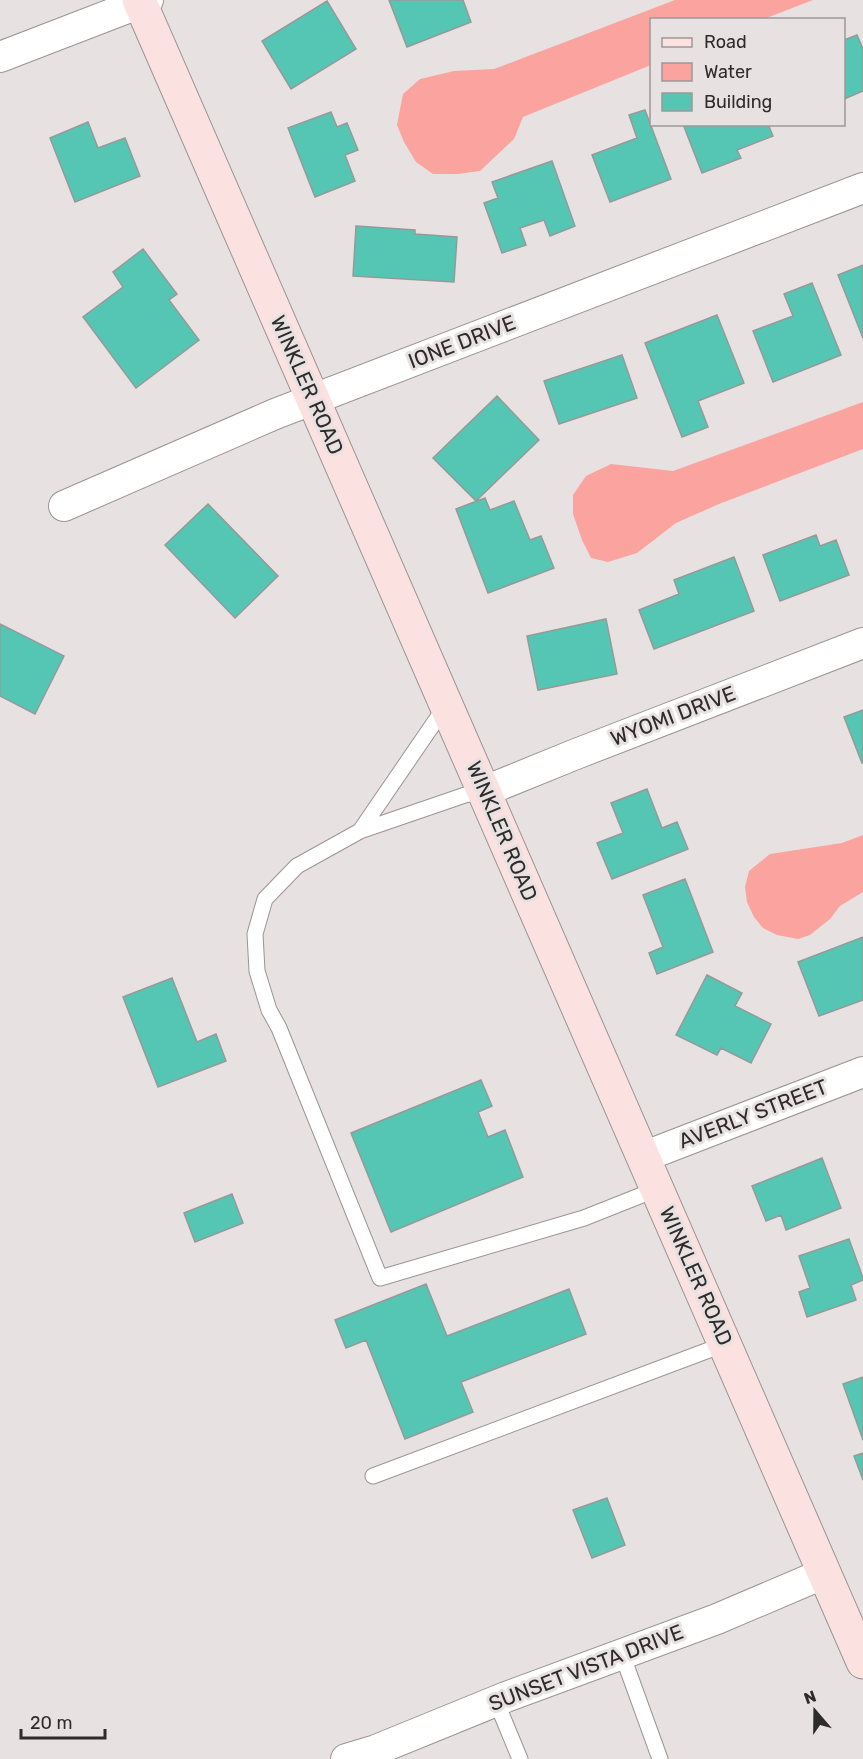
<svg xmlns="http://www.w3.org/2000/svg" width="863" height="1759" font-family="Rubik,sans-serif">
	<rect width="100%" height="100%" fill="#e8e1e1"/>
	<path fill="#fba39f" d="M675 0H813L764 19 652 20 651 65 523 117 514 139 480 171 458 174H433L416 162 404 142 397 125 403 94 420 79 454 71 494 69Z
		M863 402V449L719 504 676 523 637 553 608 562 591 558 582 540 573 514V495L586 476 611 464 673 471Z
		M863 835V892L840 906 830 919 810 935 798 939 777 935 763 928 754 917 747 902 745 887 749 871 770 854 842 843Z"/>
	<path fill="#56c6b4" stroke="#949a99" stroke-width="1.5" d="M389 0H463L471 22 407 47Z
		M327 1 356 49 291 89 262 41Z
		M857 35 863 49V91L844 99V40Z
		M645 110 671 179 610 202 592 155 637 138 629 115Z
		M331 112 337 127 347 123 358 150 345 155 355 181 315 197 288 128Z
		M88 122 98 148 125 138 140 176 75 202 50 138Z
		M683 124H768L773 136 737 150 741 158 702 173Z
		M552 161 575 226 550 236 544 220 520 228 526 245 502 253 484 203 498 198 492 182Z
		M356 226 415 230V234L457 237 454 282 353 276Z
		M143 249 177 294 169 300 199 340 136 388 83 317 123 287 113 272Z
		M863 265V338L838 275Z
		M812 283 841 355 773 382 753 331 793 316 784 294Z
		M717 315 744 383 698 401 708 427 682 437 645 343Z
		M622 355 637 398 559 424 544 381Z
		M497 396 539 440 476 501 433 458Z
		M485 498 490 510 514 501 530 540 541 536 554 568 488 593 456 509Z
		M208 504 278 576 235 618 165 545Z
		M816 535 820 546 836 540 849 575 780 601 763 555Z
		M734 557 754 611 654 649 639 610 679 594 674 580Z
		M606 619 617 674 538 690 527 636Z
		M0 624 64 656 35 714 0 696Z
		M863 710V763H862L844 717Z
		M647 789 662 828 677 822 688 849 612 879 597 843 623 833 611 803Z
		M685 879 713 952 657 974 649 953 663 947 643 895Z
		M863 937V1000L819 1016 798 962Z
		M707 975 742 993 735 1006 771 1024 751 1063 721 1048 717 1055 676 1035Z
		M172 978 197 1042 216 1034 226 1061 158 1087 123 997Z
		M481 1080 492 1106 478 1112 488 1137 505 1130 523 1177 391 1232 351 1133Z
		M822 1158 841 1208 786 1230 781 1215 766 1221 752 1186Z
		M232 1194 243 1223 195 1242 184 1213Z
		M849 1239 863 1278V1280L851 1285 856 1300 807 1317 799 1292 810 1288 799 1256Z
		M426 1284 447 1336 569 1289 586 1334 461 1382 473 1412 405 1439 366 1340 346 1348 335 1320Z
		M863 1377V1440L843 1384Z
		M863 1453V1480L854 1456Z
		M607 1498 625 1545 592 1558 573 1510Z"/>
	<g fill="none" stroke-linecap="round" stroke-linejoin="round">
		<defs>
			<path id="lane" d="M485 791 465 795 360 831 297 866 265 899 255 934 257 971 269 1010 279 1028 380 1278 584 1218 657 1189
				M360 831 447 704
				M373 1476 725 1344
				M622 1654 660 1759
				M496 1701 520 1759"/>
			<path id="street" d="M0 57 148 0
				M64 506 275 414 863 188
				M485 791 576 754 863 643
				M643 1157 863 1072
				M346 1759 376 1750 506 1697 717 1619 825 1573"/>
			<path id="secondary" d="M139 0 863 1662"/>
		</defs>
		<use href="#lane" stroke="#9a9493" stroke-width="17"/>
		<use href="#street" stroke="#9a9493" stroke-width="32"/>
		<use href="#secondary" stroke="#9a9493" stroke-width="35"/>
		<use href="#lane" stroke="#fff" stroke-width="15"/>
		<use href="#street" stroke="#fff" stroke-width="30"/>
		<use href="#secondary" stroke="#fbe2e1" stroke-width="33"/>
	</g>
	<g text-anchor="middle" stroke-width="6" stroke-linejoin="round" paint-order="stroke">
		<g font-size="21" fill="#2d2b2b" stroke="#e8e1e1">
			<text transform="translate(462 342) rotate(-21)" y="7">IONE DRIVE</text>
			<text transform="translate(307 385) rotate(66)" y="7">WINKLER ROAD</text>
			<text transform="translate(673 716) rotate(-21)" y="7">WYOMI DRIVE</text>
			<text transform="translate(502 831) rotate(67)" y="7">WINKLER ROAD</text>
			<text transform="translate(753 1114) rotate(-21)" y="7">AVERLY STREET</text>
			<text transform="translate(696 1276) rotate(66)" y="7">WINKLER ROAD</text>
			<text transform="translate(586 1668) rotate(-21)" y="7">SUNSET VISTA DRIVE</text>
		</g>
	</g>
	<rect x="650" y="18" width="195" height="108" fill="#e8e1e1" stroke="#9d9898" stroke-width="1.5"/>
	<rect x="662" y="38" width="30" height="9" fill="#fbe2e1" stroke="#9d9898" stroke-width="1.5"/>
	<text x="704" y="48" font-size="18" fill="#2d2b2b">Road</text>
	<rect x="662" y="63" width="30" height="18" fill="#fba39f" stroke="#9d9898" stroke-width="1.5"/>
	<text x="704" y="78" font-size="18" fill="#2d2b2b">Water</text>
	<rect x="662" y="93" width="30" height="18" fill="#56c6b4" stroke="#9d9898" stroke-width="1.5"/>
	<text x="704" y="108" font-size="18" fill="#2d2b2b">Building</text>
	<g transform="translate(815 1711) rotate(340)" stroke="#e8e1e1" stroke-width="4.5" paint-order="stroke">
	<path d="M0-4.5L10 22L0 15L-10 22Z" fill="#2d2b2b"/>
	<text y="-9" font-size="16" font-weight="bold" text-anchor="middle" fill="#2d2b2b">N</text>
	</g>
	<path d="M21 1729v9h84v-9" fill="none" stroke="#2d2b2b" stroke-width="3"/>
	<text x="30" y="1729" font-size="18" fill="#2d2b2b" stroke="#e8e1e1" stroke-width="4.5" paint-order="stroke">20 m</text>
</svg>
